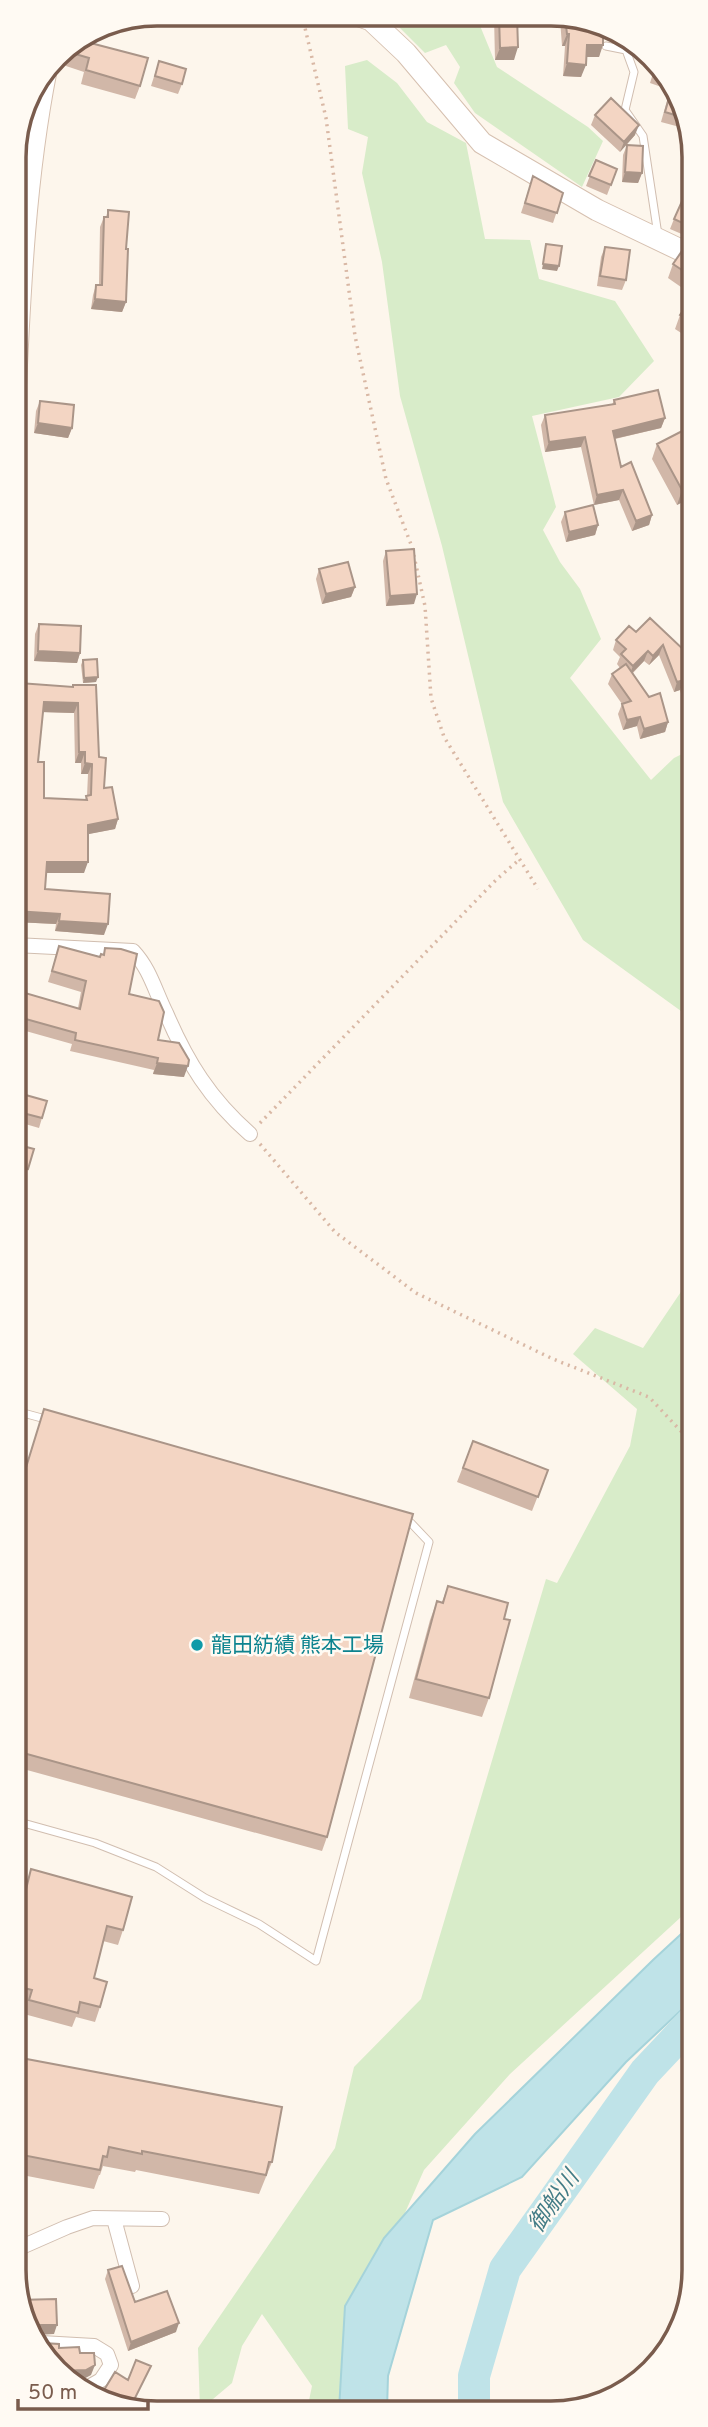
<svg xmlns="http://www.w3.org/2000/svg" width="708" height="2427" font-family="Overpass,'Noto Sans JP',sans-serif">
	<rect width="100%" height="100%" fill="#fdf6ec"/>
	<path fill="#d8ecc9" d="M388 16H476L497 67 588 127 603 141 582 187 475 113 454 83 460 67 446 45 425 53Z
		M367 60 397 83 427 122 466 143 485 239 530 240 539 279 615 301 654 361 619 397 532 416 556 507 543 530 560 562 580 589 601 639 570 678 651 780 674 758 692 749V1019L583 940 503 802 442 546 400 396 382 262 362 173 368 137 348 129 345 66Z
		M693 1274V1906L510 2074 424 2170 360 2314 363 2410H307L312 2386 262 2314 242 2346 232 2383 200 2410 198 2348 335 2148 354 2067 421 1999 546 1579 557 1583 630 1446 637 1409 573 1354 595 1328 643 1348Z"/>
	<path fill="#bfe3e8" stroke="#a5d3da" stroke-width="2" d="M693 1923V1999L626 2062 522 2177 433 2220 388 2376 387 2410H339L345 2306 384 2238 475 2134 653 1960Z"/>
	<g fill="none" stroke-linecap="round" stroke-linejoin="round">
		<path stroke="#bfe3e8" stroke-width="32" d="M474 2410V2376L505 2269 645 2072 693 2021"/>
		<defs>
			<path id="lane" d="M606 46 626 50 634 72 625 110 643 136 658 235
				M16 1411 49 1420
				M16 1821 95 1843 156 1867 205 1898 259 1924 316 1961 429 1542 411 1523 403 1521"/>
			<path id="street" d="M15 945 133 951C150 969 155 991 166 1013 187 1062 210 1099 250 1134
				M114 2219 132 2286
				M17 2249 67 2227 93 2218 162 2219
				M41 2343 94 2346 107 2354 111 2365 101 2380 87 2388"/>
			<path id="secondary" d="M357 15 371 20 406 53 482 143 597 210 691 255
				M15 396C20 288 25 178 46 71"/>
		</defs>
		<use href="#lane" stroke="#d1beb0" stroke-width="9"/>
		<use href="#street" stroke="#d1beb0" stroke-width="16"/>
		<use href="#secondary" stroke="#d6c0b0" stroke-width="23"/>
		<path stroke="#d9b8a5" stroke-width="3.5" stroke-dasharray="2 5" stroke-linecap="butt" d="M302 15 326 118 355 336 386 479 412 547 425 606 431 698 444 737 538 889
			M260 1123 497 879 520 859
			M260 1144 335 1232 416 1293 553 1359 649 1397 693 1444"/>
		<use href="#lane" stroke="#fff" stroke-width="7"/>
		<use href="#street" stroke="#fff" stroke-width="14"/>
		<use href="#secondary" stroke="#fff" stroke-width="21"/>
	</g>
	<path fill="#d1b7a8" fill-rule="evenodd" d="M494 16 579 17 603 38 599 57H586L581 77 563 76 565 46H562L560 19 517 22 514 60H495Z
		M79 40 140 86 135 99 81 84 84 72 60 64 65 50Z
		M159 61 182 84 178 94 151 86Z
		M656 64 691 130 661 122 670 90 650 83Z
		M595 115 635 135 620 152 591 125Z
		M627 145 642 173 638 183 622 182 623 155Z
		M596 160 617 169 607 195 586 186Z
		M533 176 563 193 553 223 521 213Z
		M691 192V238L670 229 674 219Z
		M108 210 126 249V302L122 312 91 309 93 295 96 285H99L100 227 104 217H106Z
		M605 247 626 280 622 290 597 286 601 257Z
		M691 257V294L668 278 673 264Z
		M692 298V340L675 329 680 315Z
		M614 400 665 418 661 428 615 439 621 467 652 515 649 525 632 531 619 500 594 505 581 447 545 452 541 425 545 415 612 405Z
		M40 401 72 428 68 438 34 433 36 411Z
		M657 444 692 497 677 505 652 459Z
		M565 512 598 525 595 535 566 542 561 522Z
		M386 551 414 604 386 606 383 561Z
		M319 569 355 587 351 597 322 604 316 579Z
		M650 618 692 668V731L680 690 674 692 659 655 649 665 644 661 633 673 649 697 668 722 665 732 640 739 637 726 623 730 618 714 622 704 608 684 612 674 620 668 617 664 620 657 613 650 616 640 636 632Z
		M39 624 80 653 77 663 34 661 35 634Z
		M83 660 96 682 83 683 81 665Z
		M19 683 72 687 73 685 99 757 104 788 118 819 115 829 88 834 84 873H46L45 889 104 935 55 931 56 924 15 922V869L17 826H15V696ZM43 712 74 713 75 763H81V774H88L87 796 85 800 44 798 38 762Z
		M59 946 100 957 103 955 105 948 129 994 158 1040 184 1077 153 1074 154 1070 70 1051 72 1044 15 1028V990L78 1008 81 992 48 982Z
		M15 1092 42 1118 39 1128 15 1121Z
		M15 1144 28 1169 24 1179 20 1178Z
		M44 1409 327 1837 322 1851 16 1767V1498Z
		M473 1441 548 1470 532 1511 457 1482Z
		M448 1586 504 1619 489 1698 482 1717 409 1698 430 1620 437 1601 442 1602Z
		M31 1869 123 1930 118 1945 103 1941 94 1978 100 2007 95 2022 76 2017 72 2027 24 2014 26 2005 16 2002V1923L26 1884Z
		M16 2057 272 2162 259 2194 136 2170 135 2172 103 2166 100 2175H99L94 2189 17 2174Z
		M108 2270 135 2302 176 2332 128 2351 105 2279Z"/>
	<path fill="#aa9588" d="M514 16 560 17V19L512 22Z
		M602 29 622 40 598 38Z
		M567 34H569L565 46H562Z
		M587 45H603L599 57H583Z
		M518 47 514 60H495L500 48Z
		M567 63 586 65 581 77 563 76Z
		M639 125 635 135 620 152 624 142Z
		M625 172 642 173 638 183 622 182Z
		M543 264 559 266 557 271 542 269Z
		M95 299 126 302 122 312 91 309Z
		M665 418 661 428 609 440 613 431Z
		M38 423 72 428 68 438 34 433Z
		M585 437 581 447 545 452 549 442Z
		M692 485V497L677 505 682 490Z
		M623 490 619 500 594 505 597 495Z
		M652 515 649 525 632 531 636 521Z
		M598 525 595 535 566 542 569 532Z
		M355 587 351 597 322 604 326 594Z
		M417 594 414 604 386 606 390 596Z
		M663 645 659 655 649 665 653 656Z
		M38 651 80 653 77 663 34 661Z
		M648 651 644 661 629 676 633 666Z
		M98 677 96 682 83 683 84 678Z
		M684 680 680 690 674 692 677 682Z
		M44 702 78 703 74 713 40 712Z
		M640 717 637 726 623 730 627 720Z
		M668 722 665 732 640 739 644 729Z
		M79 752H85L81 763H75Z
		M85 763 92 764 88 774H81Z
		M118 819 115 829 84 835 88 825Z
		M47 862H88L84 873H43Z
		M15 911 60 914 56 924 15 922Z
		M59 921 108 924 104 935 55 931Z
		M157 1063 188 1066 184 1077 153 1074Z
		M179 2323 176 2332 128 2351 131 2342Z
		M40 2325H57L54 2334 37 2335 35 2332Z
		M95 2365 91 2375 82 2380H73L56 2371Z"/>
	<path fill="#f3d5c3" stroke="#aa9588" stroke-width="2" fill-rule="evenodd" d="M499 16H517L518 47 500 48Z
		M565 17H579L603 30V45H587L586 65 567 63 569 34H567Z
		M79 40 148 58 140 86 86 70 89 58 65 51 66 49Z
		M159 61 186 69 182 84 155 76Z
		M656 64 663 76 653 73Z
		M671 91 685 118 665 112Z
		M611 98 639 125 624 142 595 115Z
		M16 140 15 148 22 150 14 193V148Z
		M627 145 643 146 642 173 625 172Z
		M596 160 617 169 611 185 589 176Z
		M533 176 563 193 557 213 525 203Z
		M687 190 691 192V227L674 219Z
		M108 210 129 212 126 249H128L126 302 95 299 96 285H102L104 217H108Z
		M546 244 562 246 559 266 543 264Z
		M605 247 630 250 626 280 600 276Z
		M682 251 691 257V276L673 264Z
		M692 298V323L680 315Z
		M658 390 665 418 613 431 621 467 631 462 652 515 636 521 623 490 597 495 585 437 549 442 545 415 615 404 614 400Z
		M40 401 74 405 72 428 38 423Z
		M692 426V485L682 490 657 444Z
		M593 505 598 525 569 532 565 512Z
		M414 549 417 594 390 596 386 551Z
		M348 562 355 587 326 594 319 569Z
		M650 618 686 652 692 668V709L684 680 677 682 663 645 653 656 648 651 633 666 621 654 626 649 616 640 629 626 636 632Z
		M39 624 81 626 80 653 38 651Z
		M97 659 98 677 84 678 83 660Z
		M626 664 649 697 660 693 668 722 644 729 640 717 627 720 622 704 631 701 612 674Z
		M19 683 73 687V685H96L99 757 106 758 104 788 112 787 118 819 88 825V862H47L45 889 110 894 108 924 59 921 60 914 15 911V873H18L21 816 15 815V793L16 794V745H15V731ZM44 702 78 703 79 752H85V763L92 764 91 795 86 796 87 800 44 798V762H38Z
		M59 946 100 957 101 954 104 955 105 948 121 949 137 954 129 994 159 1001 164 1012 158 1040 179 1043 189 1060 188 1066 157 1063 158 1058 75 1040 76 1033 15 1016V990L80 1009 86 981 52 971Z
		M15 1092 47 1101 42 1118 15 1111Z
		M15 1144 34 1149 28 1169 23 1168 15 1197Z
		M44 1409 413 1514 327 1837 16 1751V1500Z
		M473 1441 548 1470 538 1497 463 1468Z
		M448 1586 508 1603 504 1619 510 1620 489 1698 416 1679 437 1601 443 1603Z
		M31 1869 132 1897 123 1930 107 1926 94 1978 107 1982 100 2007 80 2002 78 2013 29 2000 32 1990 16 1986V1930Z
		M16 2057 282 2107 272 2162H269L266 2175 142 2151V2154L109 2147 107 2157 103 2156 100 2170 17 2154Z
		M122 2266 135 2302 167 2291 179 2323 131 2342 108 2270Z
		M56 2299 57 2325H40L35 2332 18 2300Z
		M40 2341 43 2343 59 2344V2348L79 2347 80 2353H94L95 2365 86 2370 56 2371Z
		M136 2360 151 2366 129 2410 101 2395 115 2372 128 2380Z"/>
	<circle fill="#0f9aa8" stroke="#fffaf3" stroke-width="2.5" cx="197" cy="1645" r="7"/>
	<g text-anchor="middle" stroke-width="5" stroke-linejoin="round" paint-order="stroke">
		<g font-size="21" fill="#0d838f" stroke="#fffaf3" text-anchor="start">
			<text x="211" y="1652">龍田紡績 熊本工場</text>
		</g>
		<g font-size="23" font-style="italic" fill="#437c86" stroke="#fffaf3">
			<text transform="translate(553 2201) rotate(-55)" y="8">御船川</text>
		</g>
	</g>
	<path d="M0 0H708V2427H0ZM157 26H551A131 131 0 0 1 682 157V2270A131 131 0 0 1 551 2401H157A131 131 0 0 1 26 2270V157A131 131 0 0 1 157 26Z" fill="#fffaf3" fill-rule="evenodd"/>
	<path fill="none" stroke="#7a5c4d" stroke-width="3.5" d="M157 26H551A131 131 0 0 1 682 157V2270A131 131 0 0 1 551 2401H157A131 131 0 0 1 26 2270V157A131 131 0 0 1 157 26Z"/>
	<path d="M18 2399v10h130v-10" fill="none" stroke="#7a5c4d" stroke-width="3.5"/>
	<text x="28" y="2399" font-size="21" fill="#7a5c4d" stroke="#fffaf3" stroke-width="5" paint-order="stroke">50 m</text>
</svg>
